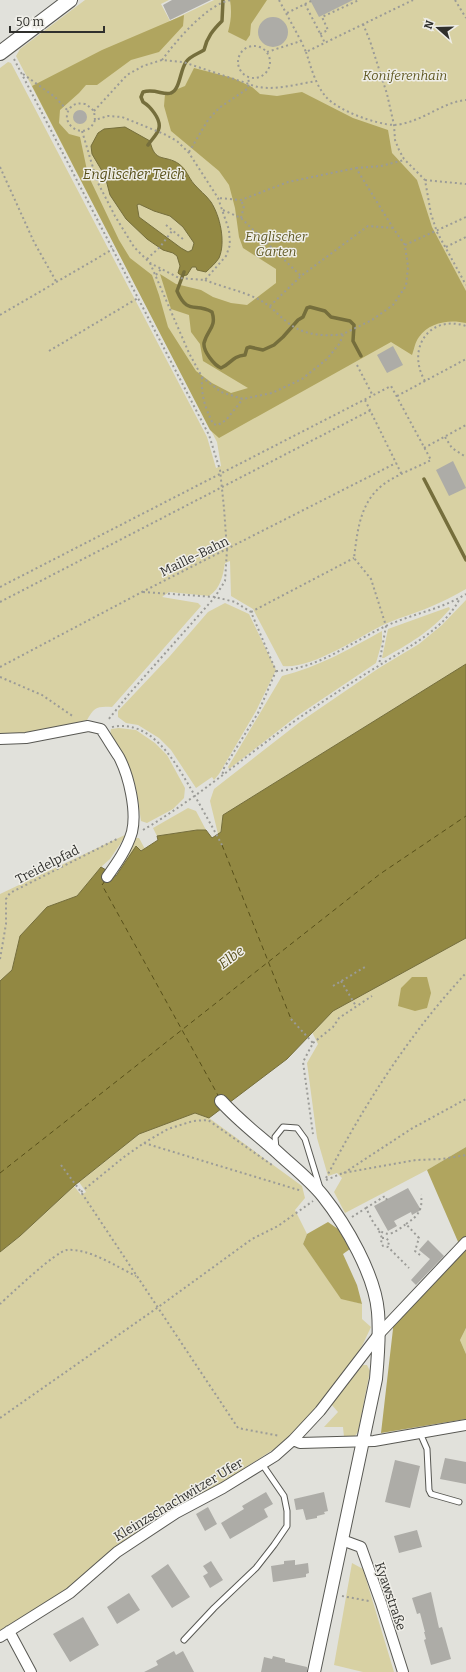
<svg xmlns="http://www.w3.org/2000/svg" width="466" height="1672" font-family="Bitter,serif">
	<rect width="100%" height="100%" fill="#e1e1db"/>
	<path fill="#d8d1a3" d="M85 0H169L161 4 170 21 214 0H466V589C454 596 442 602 430 607 414 614 397 618 381 626 356 639 311 669 283 666L253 609 231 596 230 561 225 563C223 575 221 588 209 596L169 592 162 597 198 603 201 606 112 707C98 706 94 707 87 720L26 734 0 735V68L8 62 11 63 207 437 216 468 221 466 217 442 16 56 20 49Z
		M466 600V664L223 815 221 832 218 834 210 801 214 789 300 722 379 668 419 644 442 625Z
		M225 603 249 614 276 670 256 711 219 774 214 780 212 777 196 788 171 750 159 738 138 725 126 723 118 717V711L170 656 208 612Z
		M449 607 450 609C429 633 410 643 384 658H382L388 629Z
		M382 631V642L376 663 297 716 229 769 228 767 282 676C318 667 350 649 382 631Z
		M119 728 136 730 155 743 167 755 185 788 184 798 173 809 147 823 141 821C138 799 136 778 125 759 120 750 108 740 111 729Z
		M188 808 196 811 206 830H197L157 836 153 828Z
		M127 834 110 859 101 867 77 896 47 907 20 936 12 970 0 981V894Z
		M135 838H139L145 849 140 851 137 846 116 876Z
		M466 938V1147L427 1170 345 1213 334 1192 342 1178 337 1173 328 1176 317 1138 307 1063 318 1044 312 1032 333 1011Z
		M195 1113 209 1118 302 1186 305 1198 295 1210 307 1234 303 1244 341 1298 362 1304V1319L371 1327 363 1344 354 1359 316 1409 285 1442 220 1484 174 1510 132 1535 66 1590 0 1632V1252L20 1236 74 1186 81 1195 86 1192 79 1182 139 1134Z
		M466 1328V1354L460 1340Z
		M363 1365H367L370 1371 358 1432 354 1437H344L343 1427H324L338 1412 331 1404Z
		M352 1563 363 1569 394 1672H363L334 1665Z"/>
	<path fill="#b0a55f" d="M230 0H267L251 24 250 35 246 41 228 32C231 21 232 12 230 0Z
		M184 15 183 26 159 52 131 60 97 85H86L79 93 60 110 59 123 69 134 80 137 88 175 119 240 130 258 152 275 159 295 168 327 196 371 212 383 231 393 248 388 203 361 200 344 191 332 189 315 171 309 160 274 176 284 201 290 213 297 231 303 247 305 276 283V269L243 248 239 237 235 208 229 185 219 171 171 131 164 106 165 94 185 86 194 68 233 78 252 87 260 94 277 96 302 92 353 118 388 130 392 153 417 180 432 227 466 291V323C450 319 429 322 419 337 415 342 414 350 412 355L391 342 219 438 210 430 32 86 102 50Z
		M412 977H427L431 993 427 1008 415 1011 398 1006 401 988Z
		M466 1147V1328L460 1340 466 1354V1419L381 1433 393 1329 392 1318 459 1244 427 1170Z
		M328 1222 338 1229 350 1249 343 1254 357 1285 362 1304 341 1299 303 1244 307 1234Z"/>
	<path fill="#928842" stroke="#756e3c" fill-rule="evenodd" d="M125 127 150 141C155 164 165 154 179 164 187 170 188 177 194 184 199 190 206 195 211 202 220 216 226 242 219 258 216 263 210 268 206 272L197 270 196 267H192L187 275 182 276 178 273 180 266 177 256 173 253 163 250 147 239 126 219 110 195 105 176 92 154 91 146 98 133 104 129ZM139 204 154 211 170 216 176 221 183 227 194 243 192 250 188 252 181 248 139 217 137 205Z
		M466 664V938L333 1011 287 1059 209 1118 195 1113 139 1134 75 1185 20 1236 0 1252V981L12 970 20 936 47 907 77 896 101 867 116 876 136 846 141 851 158 840 157 836 197 830H206L212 838 221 832 223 815Z"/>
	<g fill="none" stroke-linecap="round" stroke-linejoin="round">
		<path stroke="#756e3c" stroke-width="3.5" d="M148 145C151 140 158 134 159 128 161 119 150 106 143 102L141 97 143 92C155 88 164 96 171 93 180 90 180 70 186 62 190 56 198 54 204 50 207 37 213 30 222 21L223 0
			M184 272 177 291C188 316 195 302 212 312 217 327 207 330 204 343 203 351 214 365 221 368 231 364 232 356 245 355L247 348 250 347 263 350 274 345 283 337 298 320 303 317 307 308 310 307 325 311 331 317 350 321 354 325 353 341 361 356
			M424 479 466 560"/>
		<path stroke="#58501a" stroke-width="1" stroke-dasharray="5 4" stroke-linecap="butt" d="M222 845 291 1019
			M105 881 102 885 219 1097
			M0 1173 380 874 466 816"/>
	</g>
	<path fill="#adaca7" d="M172 0H211L170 20 163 5Z
		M310 0H353L319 17Z
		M258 32a15 15 0 1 1 30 0a15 15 0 1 1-30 0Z
		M73 117a7 7 0 1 1 14 0a7 7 0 1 1-14 0Z
		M393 346 403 365 387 373 377 355Z
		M453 461 466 488 449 496 436 470Z
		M408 1188 421 1210 412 1215 411 1212 394 1221 397 1226 388 1231 374 1206Z
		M428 1240 444 1256 416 1285 411 1280 430 1259 419 1250Z
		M445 1458 466 1462V1484L440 1479Z
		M395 1460 420 1466 410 1508 385 1502Z
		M266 1492 273 1504 264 1509 268 1517 230 1539 221 1523 244 1509 242 1506Z
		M324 1492 328 1511 324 1512 325 1514 317 1516V1518L306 1520 303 1509 296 1510 294 1499Z
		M208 1507 217 1524 205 1531 196 1514Z
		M417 1530 422 1547 399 1553 394 1536Z
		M295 1560V1565L308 1563 309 1573 306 1574V1577L273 1582 271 1566 284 1564V1561Z
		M211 1561 223 1580 210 1588 203 1576 208 1573 203 1566Z
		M168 1564 190 1597 172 1608 151 1576Z
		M431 1592 439 1628 442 1627 451 1659 431 1665 424 1640 426 1639 424 1632H425L420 1613 417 1614 412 1598Z
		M129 1593 140 1610 117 1624 107 1607Z
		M83 1617 99 1645 70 1662 53 1634Z
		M174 1651 176 1655 183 1651 194 1672H144L158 1665 156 1661Z
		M273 1656 285 1659V1662L307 1667V1672H261L264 1657 272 1659Z"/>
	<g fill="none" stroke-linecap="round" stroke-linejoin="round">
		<defs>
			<path id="service" d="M276 1149 275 1137 283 1127 297 1128 305 1139 320 1188
				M420 1433 427 1449 429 1490 431 1494 459 1502
				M184 1640 214 1608 256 1568 274 1545 287 1526V1511L284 1496 262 1464"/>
			<path id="minor" d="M0 739 26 738 88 726 101 729C107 738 113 748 119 757 129 776 137 811 132 832 127 849 117 863 107 877
				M293 1440 300 1443 374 1441 466 1425
				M342 1540 361 1547 381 1603 403 1672
				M9 1631 31 1672
				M0 1637 70 1593 117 1552 176 1513 223 1488 275 1456 293 1440 320 1411 379 1334 466 1242"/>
			<path id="tertiary" d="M221 1101C238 1120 258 1135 277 1152 292 1166 310 1180 323 1196 346 1225 375 1275 378 1312 380 1334 378 1357 376 1379L314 1672"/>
			<path id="secondary" d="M0 53 70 0"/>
		</defs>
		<use href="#service" stroke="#585853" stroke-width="7"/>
		<use href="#minor" stroke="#585853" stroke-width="12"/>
		<use href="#tertiary" stroke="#585853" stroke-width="14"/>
		<use href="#secondary" stroke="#585853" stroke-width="16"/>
		<path stroke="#9b9b97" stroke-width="2" stroke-dasharray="2 3" stroke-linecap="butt" d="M279 0 301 41
			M455 0 466 18
			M305 4 325 43
			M287 13 311 1
			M363 24 370 41 387 94 394 125 395 140 399 150 404 159 425 180 431 214 437 232 466 285
			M320 34 328 30 322 17 359 0
			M238 62a16 16 0 1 1 32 0a16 16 0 1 1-32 0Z
			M267 52 301 41 306 52 413 0
			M306 52C311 67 315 84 326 97 339 111 375 124 394 125 399 125 406 123 412 121 430 115 446 102 466 100
			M14 59 209 435 220 470 224 508 227 550 225 581 215 597 129 694 108 720
			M162 60C176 41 207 4 231 0
			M23 74 55 97 68 111
			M94 111 127 75 143 66 162 60 183 62 249 84 248 76
			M82 131 97 181 115 216 134 247 150 263 179 278 205 280 226 256 230 245 229 230 218 198 189 153 177 141 164 134 122 117 108 116 95 120C86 144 56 123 71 107 75 103 80 103 86 104L94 111 95 120
			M189 152 208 120 219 108 247 89 249 84C268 93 296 84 317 81
			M0 167 34 242 57 283
			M356 168 381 166 404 160
			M129 175V176
			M425 180 466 184
			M223 210 241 218 301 276
			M241 218 244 206 241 201
			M166 225 184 240
			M405 245 466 217
			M446 247 466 237
			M147 259 160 247 172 231
			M150 263 189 353 202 377 221 392 243 399 272 393 302 379 327 359 340 343 343 334 372 320 393 305 406 286 408 267 405 245 393 228 356 168 288 182 241 200 218 198
			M156 275 161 269
			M205 280C222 287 242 291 258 299 270 305 277 314 287 322 302 335 324 337 343 334
			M270 306 301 276 368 226 393 228
			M0 315 113 249
			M49 351 138 298
			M357 365 373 396
			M202 377C201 396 205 407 213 424L218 425 226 420 243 399
			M425 381C406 349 429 314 466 326
			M397 396 466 359
			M365 400 402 475
			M445 437 452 448 466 457
			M424 448 466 425
			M0 587 391 386 431 460C414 469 389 477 376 491 359 509 357 535 354 558L371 579 386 626 379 665
			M143 592 215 597 235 602 251 612 276 671 258 713 224 768 222 776
			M0 602 371 410
			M251 612 354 558
			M0 667 142 592 396 463
			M276 671C319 669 349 643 386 626 412 614 442 609 466 594
			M0 677 42 695 74 717
			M112 727C151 719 174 760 191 789 201 807 212 826 222 845
			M143 830C199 797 246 755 299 718 325 700 352 682 380 665 408 647 445 629 460 598
			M0 959 6 924V899L10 893 117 839
			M341 981 356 1006
			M333 986 365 967
			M291 1019 313 1043 303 1062 313 1134
			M313 1043 333 1027 339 1018 372 996
			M144 1143 168 1129 193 1121 208 1120 272 1165
			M61 1165 81 1192 238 1428 280 1436
			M344 1173 411 1129 466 1099
			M326 1178C364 1105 410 1033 466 973
			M326 1180 343 1173 416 1160 442 1159 466 1155
			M81 1192 124 1157 144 1143 302 1191
			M366 1208 385 1196 387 1200
			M352 1217 366 1208C371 1217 378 1238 392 1233 397 1231 402 1227 406 1224L419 1238 415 1251 420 1255
			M406 1224C418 1216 423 1210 421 1195
			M379 1231 382 1238 381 1243 383 1246 388 1247 409 1268
			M382 1238H386L389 1241 388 1247
			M0 1304C11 1294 56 1251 67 1250 89 1248 117 1267 136 1276
			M0 1418 157 1308 252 1239 278 1226 313 1201
			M342 1596 369 1601"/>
		<use href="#service" stroke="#fff" stroke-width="5"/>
		<use href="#minor" stroke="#fff" stroke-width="10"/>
		<use href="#tertiary" stroke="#fff" stroke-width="12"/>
		<use href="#secondary" stroke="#fff" stroke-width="14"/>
	</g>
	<g text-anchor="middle" stroke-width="3" stroke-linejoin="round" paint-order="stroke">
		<g font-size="13" font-style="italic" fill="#5f5822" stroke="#efeee8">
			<text x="405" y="80">Koniferenhain</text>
			<text x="276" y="241">Englischer<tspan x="276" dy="15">Garten</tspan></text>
		</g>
		<g font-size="13" fill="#30302d" stroke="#efeee8">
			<text transform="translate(194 556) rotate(-26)" y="5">Maille-Bahn</text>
			<text transform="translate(47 864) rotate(-27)" y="5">Treidelpfad</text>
			<text transform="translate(178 1499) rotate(-31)" y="5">Kleinzschachwitzer Ufer</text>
			<text transform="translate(391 1596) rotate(71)" y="5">Kyawstraße</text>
		</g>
		<g font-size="14" font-style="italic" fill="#58501a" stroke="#efeee8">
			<text x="134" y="179">Englischer Teich</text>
			<text transform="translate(231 957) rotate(-37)" y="5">Elbe</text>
		</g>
	</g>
	<g transform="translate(438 28) rotate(290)" stroke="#efeee8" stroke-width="3" paint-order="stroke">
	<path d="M0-3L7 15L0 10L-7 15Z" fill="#30302d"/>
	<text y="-6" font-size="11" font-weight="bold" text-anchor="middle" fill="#30302d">N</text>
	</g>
	<path d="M10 26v6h94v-6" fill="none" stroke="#30302d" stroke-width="2"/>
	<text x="16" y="26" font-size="12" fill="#30302d" stroke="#efeee8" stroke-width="3" paint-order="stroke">50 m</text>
</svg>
